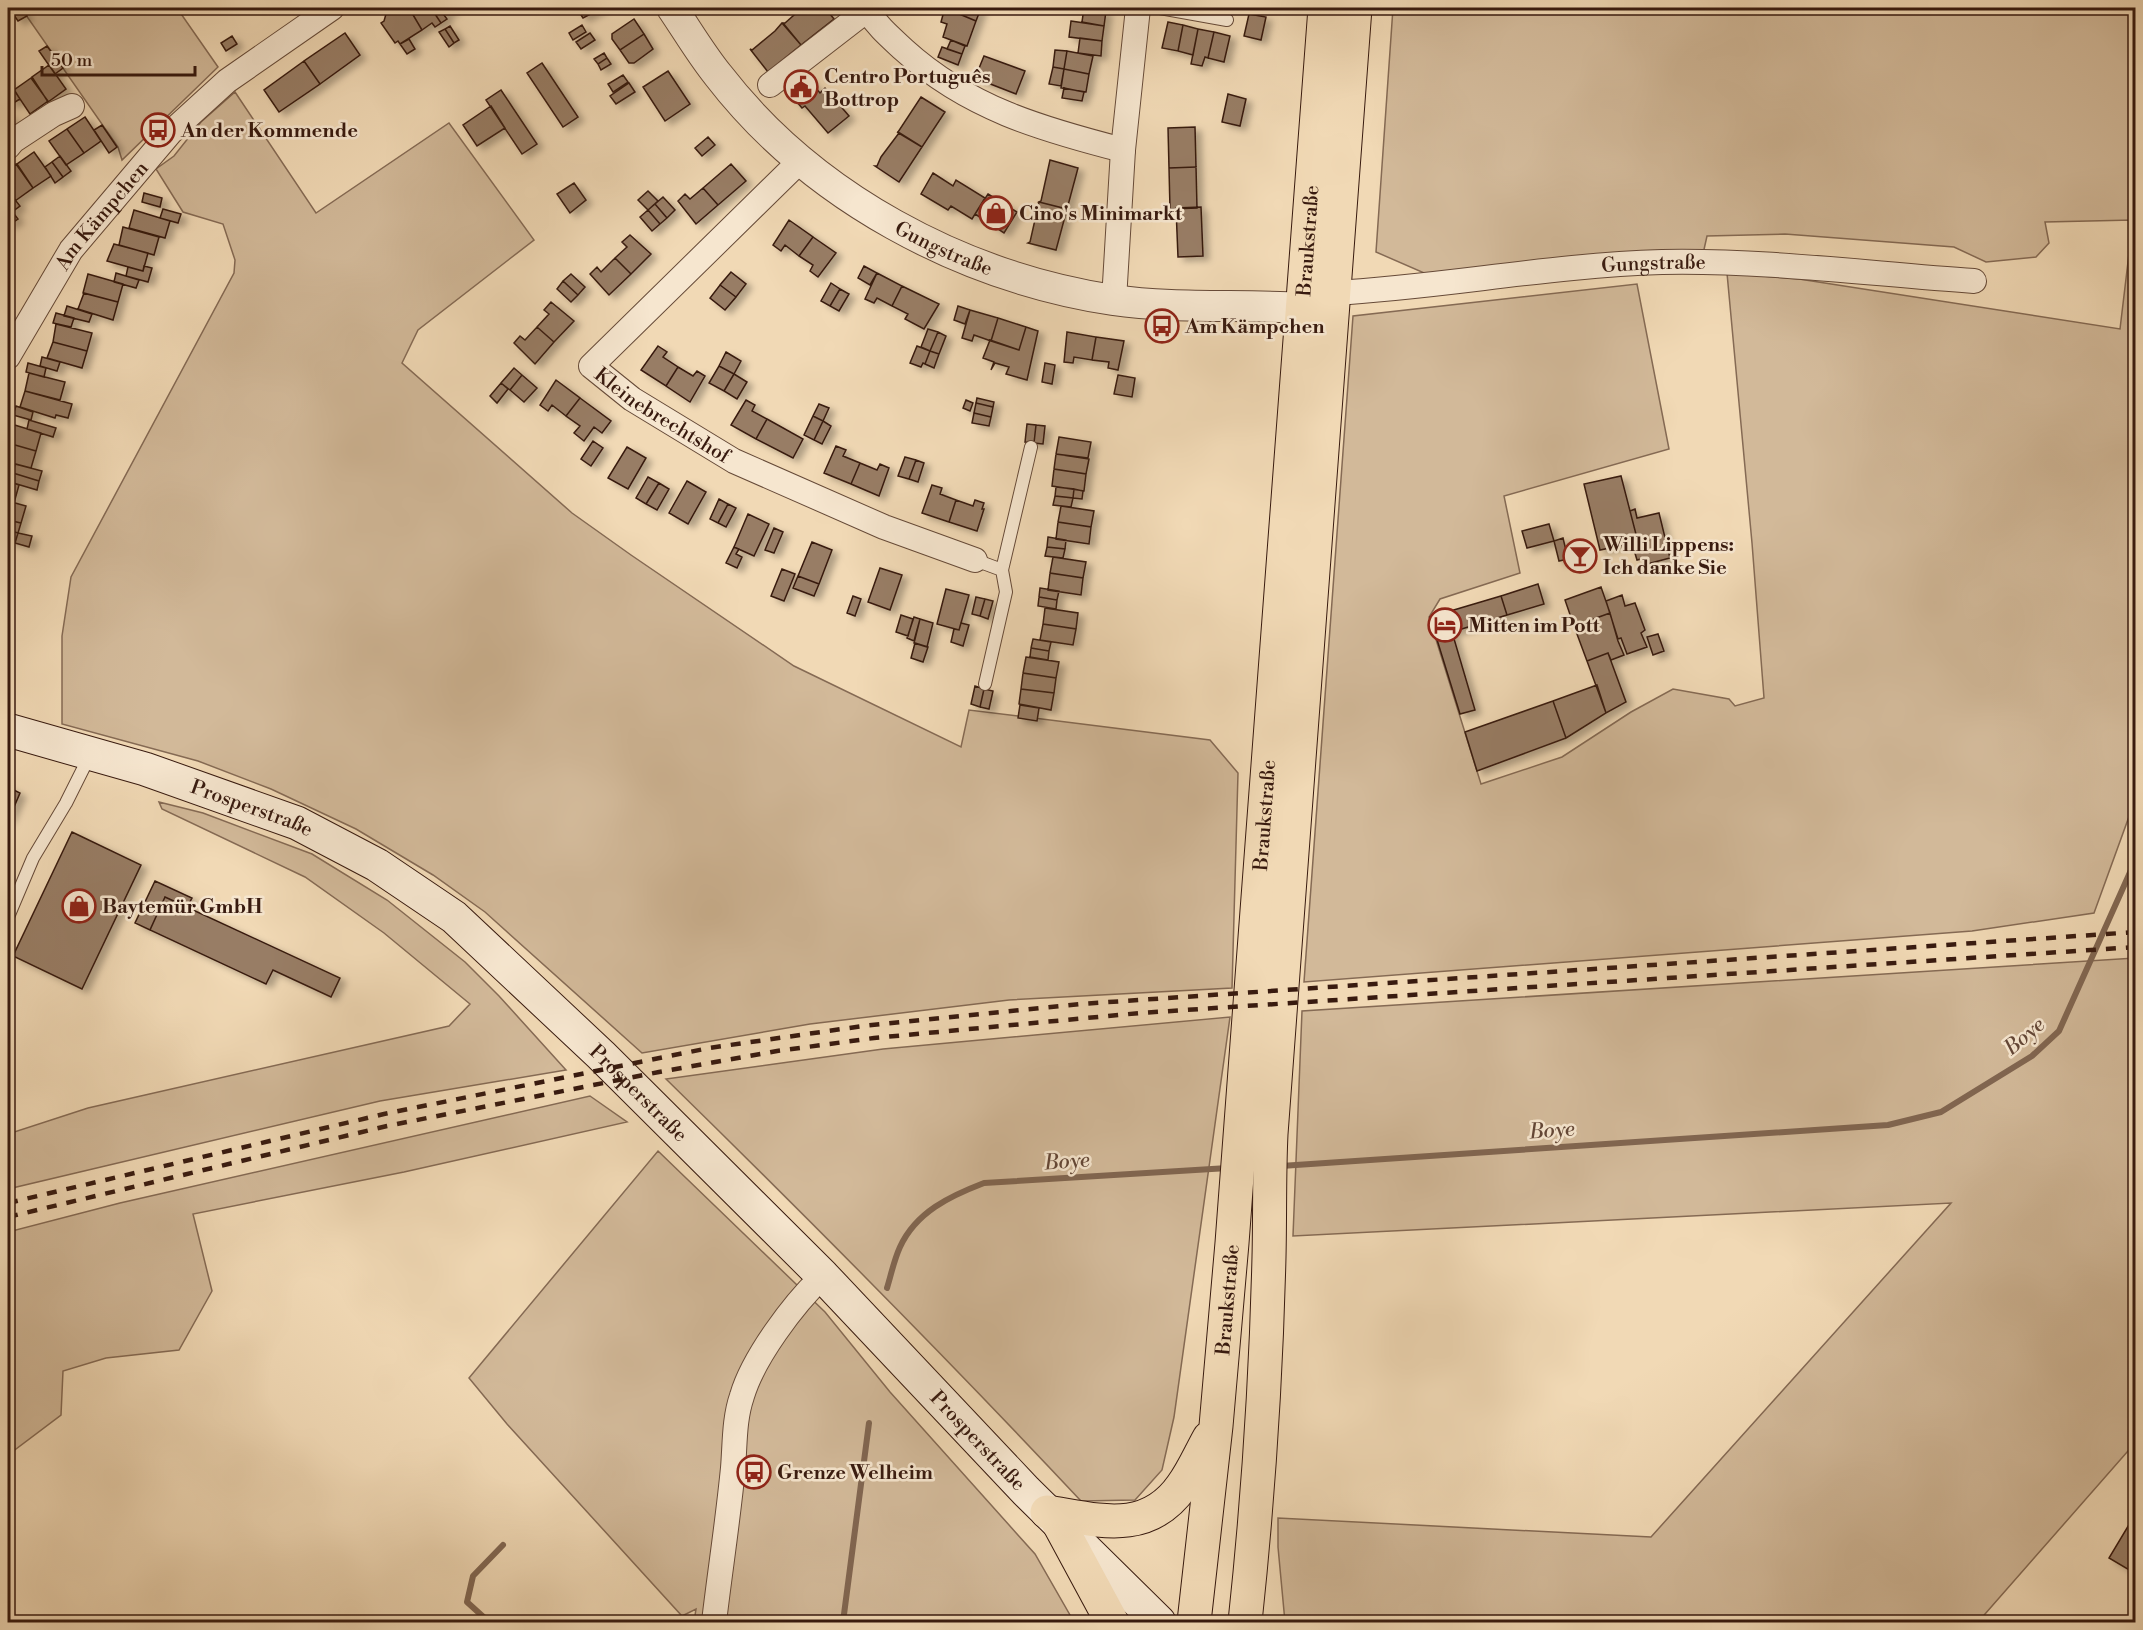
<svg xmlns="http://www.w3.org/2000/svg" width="2143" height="1630" font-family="'Libre Bodoni',serif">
	<defs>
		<filter id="shadow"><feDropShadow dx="6" dy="4" stdDeviation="3" flood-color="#0004"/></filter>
	</defs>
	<rect width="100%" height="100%" fill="#f1d9b5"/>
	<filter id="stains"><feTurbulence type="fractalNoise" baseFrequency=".00333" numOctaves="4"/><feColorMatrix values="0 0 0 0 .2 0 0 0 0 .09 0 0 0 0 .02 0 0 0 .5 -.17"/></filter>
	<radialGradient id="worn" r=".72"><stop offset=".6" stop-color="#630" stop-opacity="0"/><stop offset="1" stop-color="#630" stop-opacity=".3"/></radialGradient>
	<path fill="#d2b999" stroke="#856a54" stroke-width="1.5" d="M21 8H177L218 67 122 160 118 147Z
		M1393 8H2135V800L2094 913 1972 931 1304 982 1353 316 1637 284 1669 449 1504 496 1520 573 1440 599 1429 617 1481 784 1562 757 1631 712 1673 689 1729 699 1735 706 1764 698 1752 543 1727 273 1799 279 2120 329 2133 220 2045 222 2049 243 2036 257 1986 262 1954 247 1785 234 1707 236 1703 254 1431 276 1376 252Z
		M235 92 316 213 449 123 534 240 418 330 402 363 572 513 631 555 794 666 961 747 969 710 1210 740 1238 773 1232 988 1009 1000 810 1024 642 1053 485 912 433 875 356 829 271 789 198 761 62 724V636L71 577 234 273 235 260 223 224 183 212 156 169 174 156 201 122Z
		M159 802 203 813 312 854 387 900 465 962 499 996 566 1070 380 1101 8 1189V1134L88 1108 449 1026 470 1004 384 933 305 877 162 809Z
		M2135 958V1443L1978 1622H1285L1278 1547V1518L1651 1537 1951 1203 1293 1236 1302 1011Z
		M1230 1017 1174 1417 1162 1470 1135 1500 1081 1501C946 1357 807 1217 666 1079L883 1049Z
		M590 1096 627 1122 404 1172 193 1214 212 1291 179 1350 106 1358 63 1371 61 1415 8 1455V1232L120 1203Z
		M658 1151 825 1312 890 1392 1035 1554 1074 1622H694L696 1609 682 1616 507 1424 469 1378Z"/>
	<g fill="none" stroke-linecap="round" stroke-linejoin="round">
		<path stroke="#816651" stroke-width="6" d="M1281 1166 1888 1125 1941 1112 2032 1056 2059 1031 2136 859
			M887 1288C891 1275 894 1260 900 1247 916 1212 950 1196 984 1183L1228 1168
			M489 1622 467 1602 473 1576 503 1545
			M843 1622 869 1423"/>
	</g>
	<path fill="#987d65" stroke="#381a0f" stroke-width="1.5" filter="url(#shadow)" d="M9 8H21L27 16 18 21Z
		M399 8H409L422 30 400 44 398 41 395 43 381 23 384 21 386 14Z
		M409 8H431L441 23 435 27 432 23 422 30Z
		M431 8H453L454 9 444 15 447 19 441 23Z
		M580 8H602L583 18 577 9Z
		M802 8H825L834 19 801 45 783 23H785Z
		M953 8H981L976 21 952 11Z
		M1084 8 1106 11 1104 26 1082 22Z
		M944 11 951 13 952 11 976 21 967 46 943 37 947 24 941 22Z
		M1249 14 1266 17 1261 40 1244 36Z
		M634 19 644 34 620 50 612 39V34Z
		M1071 21 1104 26 1102 41 1069 37Z
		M1168 22 1183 25 1178 51 1162 48Z
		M782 23 801 45 768 72 750 49 752 50 775 31Z
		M582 25 586 32 573 40 569 33Z
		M1183 25 1198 29 1193 55 1178 51Z
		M450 26 459 40 454 43 445 29Z
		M445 29 454 43 449 47 439 32Z
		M1198 29 1214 32 1208 58 1205 57 1202 66 1191 64Z
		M1214 32 1230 36 1224 62 1208 58Z
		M345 33 360 55 320 84 304 61Z
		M590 33 595 40 581 49 576 42Z
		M644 34 653 49 634 63H629L620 50Z
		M232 36 237 44 226 51 221 43Z
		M1080 38 1102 41 1101 56 1078 53Z
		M409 39 415 49 407 54 400 44Z
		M951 40 965 46 962 54 947 49Z
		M47 46 63 68 55 74 39 51Z
		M942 47 962 54 958 65 938 57Z
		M1055 50 1067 51 1064 69 1053 67Z
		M1067 51 1093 56 1089 74 1064 69Z
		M604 53 607 58 598 64 594 59Z
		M984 56 1025 71 1016 94 975 78Z
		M607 58 611 64 601 70 598 64Z
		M304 61 320 84 279 112 264 90Z
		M542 63 578 117 563 127 527 73Z
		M49 65 66 89 48 102 32 77Z
		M1053 67 1064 69 1061 86 1049 84Z
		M1064 69 1089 74 1086 92 1061 88Z
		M668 71 690 104 665 121 643 87Z
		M804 74 820 93 825 88 849 116 828 133 805 106 802 108 786 89Z
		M623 75 628 82 613 92 608 84Z
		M31 78 48 101 30 114 14 90Z
		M8 80 20 99 12 104 8 97Z
		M629 83 635 92 616 104 610 96Z
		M1064 88 1084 92 1082 101 1062 98Z
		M501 90 537 144 522 154 486 100Z
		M1228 94 1246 99 1240 126 1222 122Z
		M921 97 945 112 922 147 898 132Z
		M491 106 505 128 477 146 463 125Z
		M8 113 15 125 8 130Z
		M85 117 101 141 84 153 67 129Z
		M102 125 117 147 109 153 94 130Z
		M1195 127 1196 167 1169 168 1168 128Z
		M67 129 84 153 66 165 49 141Z
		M897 132 922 147 899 182 875 166H877L881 157 899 133Z
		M708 137 715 145 702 156 695 148Z
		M34 152 51 176 33 188 17 164Z
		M60 156 71 171 63 177 52 162Z
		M1050 160 1078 168 1067 209 1039 202 1041 201Z
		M52 162 63 177 55 183 45 167Z
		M16 164 33 188 15 201 8 189V170Z
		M731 164 746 181 718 205 703 188Z
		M1196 167 1197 208 1170 209 1169 168Z
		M933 173 953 186 956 180 985 198 972 219 951 206 948 210 921 194Z
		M574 183 586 200 570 213 557 194Z
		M703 188 718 205 696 224 678 201 685 194 690 199Z
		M648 191 658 201 648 210 638 200Z
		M9 192 20 206 12 212 8 206Z
		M144 193 162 198 160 207 142 202Z
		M988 194 1017 212 1004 233 975 214Z
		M663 197 675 210 667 218 655 204Z
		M1039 202 1067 209 1056 250 1028 243 1030 242Z
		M655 204 667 218 660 224 648 210Z
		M8 206 18 219 9 225 8 223Z
		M1201 207 1203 256 1178 257 1176 208Z
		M163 209 181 214 178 223 160 218Z
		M134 210 170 221 165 238 129 228Z
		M648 210 660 224 652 231 640 217Z
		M789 220 813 237 799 256 785 245 781 251 773 245Z
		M123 227 159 237 154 255 119 245Z
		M630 235 651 254 631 274 615 258 627 247 622 242Z
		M813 237 836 253 818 277 810 271 813 265 799 256Z
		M114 244 148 253 143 271 107 261Z
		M615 258 631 274 609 295 590 274 597 267 601 272Z
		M144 266 152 268 148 282 126 276 128 267 143 271Z
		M864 266 877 273 870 285 858 278Z
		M731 272 746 284 736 297 720 285Z
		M116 273 139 280 136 288 114 282Z
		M877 273 902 286 892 306 877 298 874 303 865 299Z
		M88 274 123 284 118 302 83 293Z
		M571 274 585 287 578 295 563 281Z
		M563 281 578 295 571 302 557 289Z
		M831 283 840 289 830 306 821 301Z
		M720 285 736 297 725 310 710 298Z
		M902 286 939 304 924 329 905 319 908 314 892 306Z
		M840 289 849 294 839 311 830 306Z
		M84 293 118 302 113 320 78 309Z
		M551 302 574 321 554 342 537 327 549 314 544 310Z
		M67 306 92 314 89 322 64 316Z
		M958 306 970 310 965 324 954 320Z
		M970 310 998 318 991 341 974 335 972 341 962 338Z
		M56 313 74 318 71 327 53 323Z
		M998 318 1026 327 1019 350 991 341Z
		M56 324 92 333 87 351 53 342Z
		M537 327 554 342 535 364 514 343 520 336 525 340Z
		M1026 327 1038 331 1027 380 1006 374 1009 367 995 363 991 370 994 362 983 358 990 340 1019 350Z
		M928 329 938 332 930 351 921 347Z
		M938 332 946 336 939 354 930 351Z
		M1067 332 1096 337 1092 360 1074 357 1073 363 1064 362Z
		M1096 337 1124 341 1118 370 1108 368 1109 362 1092 360Z
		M53 342 87 351 82 368 47 358Z
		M658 346 667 352 663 357 678 367 666 386 641 370Z
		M917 346 930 351 925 364 923 363 921 367 910 363Z
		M930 351 939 354 934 368 925 364Z
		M726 352 741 361 734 374 719 366Z
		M42 357 60 362 57 371 40 366Z
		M28 363 46 368 44 377 26 372Z
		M1045 363 1055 365 1052 384 1042 382Z
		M719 366 734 374 724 391 709 383Z
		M678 367 693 376 697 371 705 376 690 402 666 386Z
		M514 368 522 375 510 390 501 383Z
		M29 373 65 382 60 400 25 391Z
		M734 374 747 382 737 399 724 391Z
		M522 375 537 388 524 402 510 390Z
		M1118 375 1135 378 1132 397 1114 394Z
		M556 380 580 398 566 416 552 405 548 411 540 405Z
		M501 383 508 389 497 403 490 396Z
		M25 391 72 404 68 418 56 415 55 418 20 407Z
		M580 398 611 421 602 433 594 427 584 441 574 433 580 426 566 416Z
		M977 398 994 402 993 407 976 403Z
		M746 400 755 405 752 411 767 419 756 439 731 425Z
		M966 400 973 403 970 411 963 408Z
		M976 403 993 407 991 417 974 413Z
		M819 404 829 408 823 421 813 416Z
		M16 406 33 412 31 420 13 415Z
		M974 413 991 417 989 426 972 423Z
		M813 416 823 421 814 440 804 435Z
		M767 419 803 439 793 458 756 439Z
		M29 420 56 428 53 437 27 429Z
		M823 421 831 426 822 444 814 440Z
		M8 423 41 433 36 451 8 443Z
		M1027 424 1036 425 1034 443 1025 442Z
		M1036 425 1045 426 1043 444 1034 443Z
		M1059 437 1091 442 1088 458 1056 454Z
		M593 441 603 448 591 466 581 459Z
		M8 443 36 451 31 468 8 462Z
		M836 446 846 450 843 456 860 463 851 484 824 473Z
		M627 447 646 458 628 489 608 478Z
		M1056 454 1089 459 1086 474 1054 469Z
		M905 457 916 460 909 479 898 476Z
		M916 460 924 463 918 482 909 479Z
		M860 463 877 470 880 464 889 468 879 496 851 484Z
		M15 464 42 471 39 481 13 473Z
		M1054 469 1086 474 1084 491 1052 486Z
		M13 473 39 481 37 490 10 482Z
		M1621 476 1638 542 1600 550 1584 484Z
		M648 477 659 483 646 504 636 498Z
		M8 481 19 485 14 503 8 501Z
		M687 481 706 492 688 524 669 513Z
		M659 483 669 489 657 510 646 504Z
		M932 485 942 488 940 494 956 500 949 522 922 513Z
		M1056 487 1074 489 1073 498 1055 496Z
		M1074 489 1083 491 1082 499 1073 498Z
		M1055 496 1073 498 1071 507 1053 505Z
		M719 499 728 504 718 523 710 519Z
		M956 500 973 506 975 500 984 503 982 509H984L977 531 949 522Z
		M8 501 26 506 21 523 8 520Z
		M728 504 736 508 726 527 718 523Z
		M1061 506 1094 511 1091 527 1058 522Z
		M1635 509 1637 518 1659 513 1670 558 1647 564 1645 558 1637 560 1632 543 1638 542 1630 511Z
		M748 514 769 524 754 556 734 547Z
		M8 520 21 523 18 533 8 530Z
		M1058 522 1091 527 1089 544 1056 539Z
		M1549 524 1554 541 1527 548 1522 531Z
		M774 528 783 532 774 553 765 550Z
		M8 530 18 533 15 543 8 541Z
		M18 533 32 536 29 547 15 543Z
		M1048 537 1066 540 1065 549 1047 547Z
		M1563 538 1568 559 1559 561 1554 541Z
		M812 542 832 550 819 584 798 576Z
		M734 547 739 549 736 554 742 557 737 568 726 563Z
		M1047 547 1065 549 1063 558 1045 556Z
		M1053 557 1086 562 1083 578 1050 573Z
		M880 568 902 575 890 610 868 602Z
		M782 569 795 574 784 601 771 596Z
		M1050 573 1083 578 1081 595 1048 590Z
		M798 576 819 584 814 596 793 588Z
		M1538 584 1544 604 1507 615 1501 596Z
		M1601 587 1610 613 1574 626 1565 600Z
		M1040 588 1059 591 1057 600 1039 597Z
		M946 589 969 595 959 630 937 624Z
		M1622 595 1625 606 1635 603 1645 630 1641 633 1647 647 1627 654 1621 638 1618 639 1606 601Z
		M853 596 861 599 855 616 847 613Z
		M1501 596 1507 615 1452 632 1475 710 1460 714 1430 617Z
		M976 597 985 599 980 616 972 614Z
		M1039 597 1057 600 1056 609 1038 606Z
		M985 599 993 601 988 619 980 616Z
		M1045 608 1078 613 1076 629 1043 624Z
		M1610 613 1618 641 1624 655 1611 660 1608 653 1587 661 1574 626Z
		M901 615 913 619 908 636 896 632Z
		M914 617 920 619 914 641 907 638Z
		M920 619 933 623 927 647 914 643Z
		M961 623 969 625 963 646 951 642 954 629 959 630Z
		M1043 624 1076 629 1073 645 1040 640Z
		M1658 634 1664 651 1653 655 1647 637Z
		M1033 639 1051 642 1049 651 1031 648Z
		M915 643 928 647 923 662 911 658Z
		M1031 648 1049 651 1048 660 1030 657Z
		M1608 653 1626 702 1606 713 1587 661Z
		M1026 657 1059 662 1056 678 1023 673Z
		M1023 673 1056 678 1054 693 1021 689Z
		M1597 685 1606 713 1566 738 1553 701Z
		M975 686 984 689 980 707 971 704Z
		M984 689 993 691 989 709 980 707Z
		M1021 689 1054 693 1051 710 1019 704Z
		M1553 701 1566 738 1477 771 1465 732Z
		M1020 705 1039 708 1037 721 1018 718Z
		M8 787 20 793 8 821Z
		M72 832 141 865 82 989 13 956Z
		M155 881 192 898 187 907 165 897 150 930 135 923Z
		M165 897 340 978 331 997 273 970 266 984 150 930Z
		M2136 1513V1574L2109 1558Z"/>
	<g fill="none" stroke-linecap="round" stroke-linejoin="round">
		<defs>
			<path id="service" d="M1160 8 1227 20
				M975 560 1002 570 1031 447
				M985 684 1006 592 1002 570
				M8 917 33 858 66 803 90 755"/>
			<g id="minor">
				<path d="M868 8 867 10C877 26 890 37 904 50 968 108 1041 129 1123 150"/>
				<path d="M770 85 867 10"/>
				<path d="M8 147 13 141 54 114 72 106"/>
				<path id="s1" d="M801 160 591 366 632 399 734 461 884 527 975 560"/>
				<path id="s2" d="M1333 293C1443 287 1552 265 1662 262 1767 260 1871 274 1974 281"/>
				<path d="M1114 300 1123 150 1138 8"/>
				<path id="s3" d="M8 357 71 250 170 133 227 81 332 8"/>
				<path d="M714 1622C720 1571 728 1520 733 1468 735 1444 734 1419 742 1396 753 1358 794 1303 823 1276"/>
			</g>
			<g id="tertiary">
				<path id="s4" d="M672 8C687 30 701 54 718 75 812 197 962 277 1113 300 1176 309 1240 304 1303 308"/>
			</g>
			<g id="secondary">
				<path id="s5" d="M8 730 145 769 297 823 377 865 454 917 601 1055 823 1276 1026 1491 1159 1622"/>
			</g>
			<g id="primary">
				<path d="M1047 1512C1098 1520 1147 1536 1182 1486 1193 1471 1200 1454 1209 1438"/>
				<path id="s6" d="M1194 1622 1216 1426 1232 1243 1325 8"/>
				<path d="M1245 1622C1258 1501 1266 1379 1269 1257 1270 1216 1269 1175 1271 1134L1355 8"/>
			</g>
			<path id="trunk" d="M1058 1522 1112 1622"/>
		</defs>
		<use href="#service" stroke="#664a38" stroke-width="14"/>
		<use href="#minor" stroke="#664a38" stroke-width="26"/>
		<use href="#tertiary" stroke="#664a38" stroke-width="32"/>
		<use href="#secondary" stroke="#381a0f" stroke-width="35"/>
		<use href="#primary" stroke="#381a0f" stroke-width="35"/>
		<use href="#trunk" stroke="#381a0f" stroke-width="35"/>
		<use href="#service" stroke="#f6e6cf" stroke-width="12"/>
		<use href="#minor" stroke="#f6e6cf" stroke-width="24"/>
		<use href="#tertiary" stroke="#f6e6cf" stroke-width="30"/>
		<use href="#secondary" stroke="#f6e6cf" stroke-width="33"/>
		<use href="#primary" stroke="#f1d9b5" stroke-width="33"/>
		<use href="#trunk" stroke="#f1d9b5" stroke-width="33"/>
		<path stroke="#381a0f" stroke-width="4.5" stroke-dasharray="10 10" stroke-linecap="butt" d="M8 1203 384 1114 709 1048 863 1026 1080 1004 2136 932
			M8 1217 387 1126 659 1072 777 1051 874 1038 1140 1013 2136 947"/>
	</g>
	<defs>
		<symbol id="civic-ring" viewBox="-11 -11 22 22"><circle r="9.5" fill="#f6e6cf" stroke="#8f2418" stroke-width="1.5"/><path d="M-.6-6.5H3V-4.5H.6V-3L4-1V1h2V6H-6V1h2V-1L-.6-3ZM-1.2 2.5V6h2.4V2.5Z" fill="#8f2418"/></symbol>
		<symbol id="bus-ring" viewBox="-11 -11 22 22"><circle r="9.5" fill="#f6e6cf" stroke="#8f2418" stroke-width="1.5"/><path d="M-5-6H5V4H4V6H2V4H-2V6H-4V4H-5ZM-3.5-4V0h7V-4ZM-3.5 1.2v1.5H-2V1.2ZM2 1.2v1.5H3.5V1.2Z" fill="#8f2418"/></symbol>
		<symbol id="shop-ring" viewBox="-11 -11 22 22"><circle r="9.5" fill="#f6e6cf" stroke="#8f2418" stroke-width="1.5"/><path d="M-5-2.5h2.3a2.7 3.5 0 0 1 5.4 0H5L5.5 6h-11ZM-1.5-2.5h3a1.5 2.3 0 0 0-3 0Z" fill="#8f2418"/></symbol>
		<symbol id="bar-ring" viewBox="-11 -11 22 22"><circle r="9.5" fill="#f6e6cf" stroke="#8f2418" stroke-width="1.5"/><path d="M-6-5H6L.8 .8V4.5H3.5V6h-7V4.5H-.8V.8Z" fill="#8f2418"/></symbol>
		<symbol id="hotel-ring" viewBox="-11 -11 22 22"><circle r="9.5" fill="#f6e6cf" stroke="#8f2418" stroke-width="1.5"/><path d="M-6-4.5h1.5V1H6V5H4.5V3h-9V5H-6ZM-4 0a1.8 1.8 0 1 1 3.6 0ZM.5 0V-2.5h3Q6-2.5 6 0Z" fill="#8f2418"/></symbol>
	</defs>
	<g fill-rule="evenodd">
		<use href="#civic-ring" x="782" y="68" width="38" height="38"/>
		<use href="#bus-ring" x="139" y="111" width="38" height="38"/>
		<use href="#shop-ring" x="977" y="194" width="38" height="38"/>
		<use href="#bus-ring" x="1143" y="307" width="38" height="38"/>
		<use href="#bar-ring" x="1561" y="537" width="38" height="38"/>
		<use href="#hotel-ring" x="1426" y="606" width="38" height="38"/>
		<use href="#shop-ring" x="60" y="887" width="38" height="38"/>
		<use href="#bus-ring" x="735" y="1453" width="38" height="38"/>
	</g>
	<g text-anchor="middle" stroke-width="5" stroke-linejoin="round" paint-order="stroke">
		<g font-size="20" font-weight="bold" fill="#381a0f" stroke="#f6e6cf" text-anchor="start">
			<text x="824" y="83">Centro Português<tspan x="824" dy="23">Bottrop</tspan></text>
			<text x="181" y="137">An der Kommende</text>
			<text x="1019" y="220">Cino's Minimarkt</text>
			<text x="1185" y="333">Am Kämpchen</text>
			<text x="1603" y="551">Willi Lippens:<tspan x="1603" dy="23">Ich danke Sie</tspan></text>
			<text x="1468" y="632">Mitten im Pott</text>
			<text x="102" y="913">Baytemür GmbH</text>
			<text x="777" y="1479">Grenze Welheim</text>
		</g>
		<g font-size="20" fill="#381a0f" stroke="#f6e6cf">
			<text dy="7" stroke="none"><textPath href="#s3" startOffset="170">Am Kämpchen</textPath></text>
			<text dy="7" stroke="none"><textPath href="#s6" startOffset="1386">Braukstraße</textPath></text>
			<text dy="7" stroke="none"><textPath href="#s4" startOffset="369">Gungstraße</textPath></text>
			<text dy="7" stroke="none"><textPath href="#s2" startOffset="322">Gungstraße</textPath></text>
			<text dy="7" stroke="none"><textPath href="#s1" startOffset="381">Kleinebrechtshof</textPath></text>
			<text dy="7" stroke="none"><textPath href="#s5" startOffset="256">Prosperstraße</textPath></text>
			<text dy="7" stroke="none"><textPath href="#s6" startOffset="810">Braukstraße</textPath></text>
			<text dy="7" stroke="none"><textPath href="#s5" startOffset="742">Prosperstraße</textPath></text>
			<text dy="7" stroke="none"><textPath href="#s6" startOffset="324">Braukstraße</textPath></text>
			<text dy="7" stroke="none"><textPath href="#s5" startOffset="1228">Prosperstraße</textPath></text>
		</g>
		<g font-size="21" font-style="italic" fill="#634636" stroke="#f6e6cf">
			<text transform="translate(2024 1036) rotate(-40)" y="7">Boye</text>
			<text transform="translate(1552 1130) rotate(-4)" y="7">Boye</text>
			<text transform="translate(1067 1161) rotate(-4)" y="7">Boye</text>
		</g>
	</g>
	<rect width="2143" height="1630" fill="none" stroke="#f1d9b5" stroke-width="30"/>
	<rect x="9" y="9" width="2125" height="1612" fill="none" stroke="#381a0f" stroke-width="3"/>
	<rect x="15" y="15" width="2113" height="1600" fill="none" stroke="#381a0f" stroke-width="1.5"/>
	<path d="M42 66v9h153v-9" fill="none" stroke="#381a0f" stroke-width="3"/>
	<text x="51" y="66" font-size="18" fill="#381a0f" stroke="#f6e6cf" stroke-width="4.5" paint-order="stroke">50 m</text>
	<rect width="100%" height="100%" filter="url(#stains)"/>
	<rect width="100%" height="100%" fill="url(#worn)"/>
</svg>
